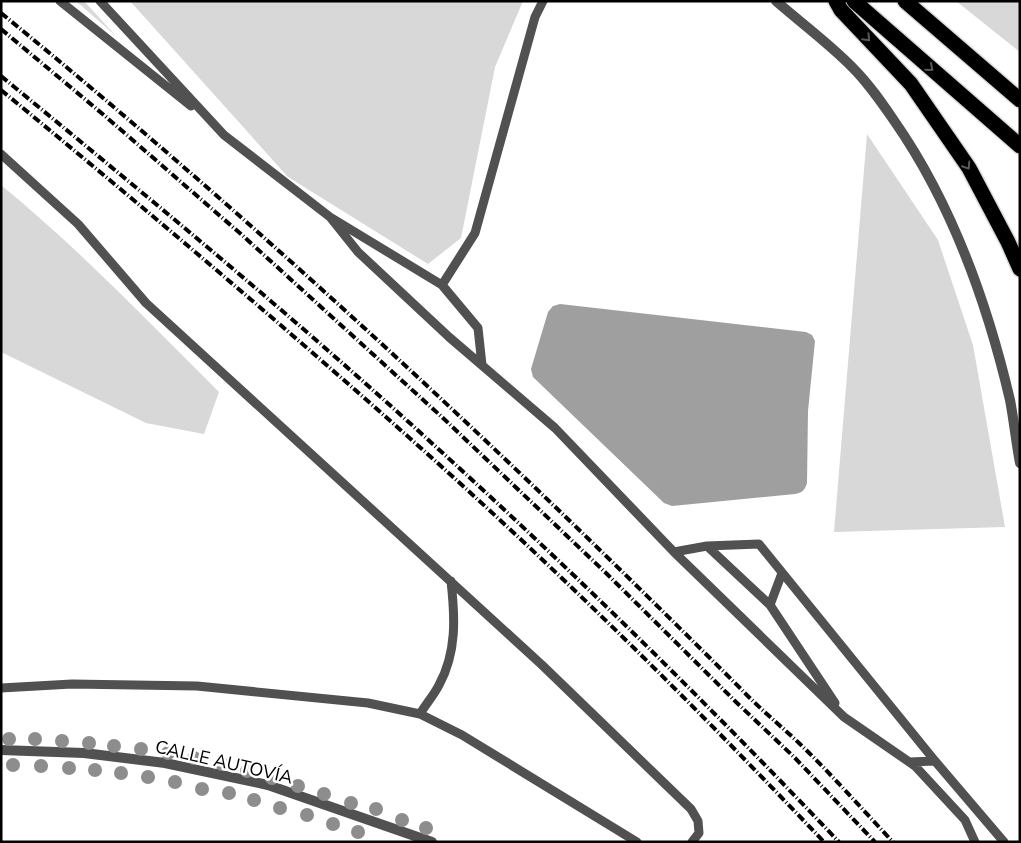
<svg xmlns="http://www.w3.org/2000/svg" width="1021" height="843" font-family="Mulish,sans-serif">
	<rect width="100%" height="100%" fill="#fff"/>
	<path fill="#d8d8d8" d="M76 1H84L116 36Z
		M130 1H523L495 67 461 238 428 264 288 177Z
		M956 1H1020V52Z
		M867 134 938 240 973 345 1005 527 834 532Z
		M1 185C79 249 148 321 219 392L204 434 146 423 1 352Z"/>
	<path fill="#9f9f9f" d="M560 304 806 332 812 335 815 341 808 411 807 483C805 490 802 493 795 494L672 506 664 503 533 377 531 369 548 312 553 306Z"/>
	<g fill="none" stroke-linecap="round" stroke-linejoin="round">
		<defs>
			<path id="motorway" d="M836 1 841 10 911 84 969 168 1008 242 1020 269
				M854 1 1020 146
				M905 1 1020 100"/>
		</defs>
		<use href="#motorway" stroke="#dbdbdb" stroke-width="18"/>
		<path stroke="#515151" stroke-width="9" d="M60 1 191 106
			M100 1 224 135 330 217 442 285 475 233 535 17 543 1
			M1 154 78 224 146 303 542 665 691 809 698 821 699 833 692 842
			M330 217 358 252 449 337 555 428 674 552 844 717 915 766 965 820 975 842
			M442 285 478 328 482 365
			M707 546 770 605
			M674 552 707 546 759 544 935 761 1004 842
			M782 573 770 605 835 703
			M1 688 72 684 197 686 368 703 420 714 462 735 637 842
			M420 714C426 704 434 695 439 685 457 652 455 617 451 581
			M909 762 935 761"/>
		<path stroke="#515151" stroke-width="10" d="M776 1C800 22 831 45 853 68 869 84 882 103 895 122 952 204 987 302 1010 400 1014 421 1016 442 1020 463
			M1 750 84 753 165 763 268 785 432 842"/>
		<use href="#motorway" stroke="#000" stroke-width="15"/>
		<path stroke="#000" stroke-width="4" stroke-dasharray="8 2.5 1 2.5" stroke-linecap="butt" d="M1 13C260 225 505 453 742 690 760 709 781 726 800 744 832 775 862 809 893 842
			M1 29 105 116 242 235 443 418 607 574 736 702 795 758 875 842
			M1 76C148 197 295 318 435 446 575 573 709 705 839 842
			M1 90C147 210 291 332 432 458 568 580 698 709 824 842"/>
	</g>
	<g fill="#8d8d8d">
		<circle cx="9" cy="739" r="7"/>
		<circle cx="35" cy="739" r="7"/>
		<circle cx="62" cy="741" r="7"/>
		<circle cx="89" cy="743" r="7"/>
		<circle cx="114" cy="746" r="7"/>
		<circle cx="141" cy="749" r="7"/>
		<circle cx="168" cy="753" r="7"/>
		<circle cx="194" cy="758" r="7"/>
		<circle cx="222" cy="764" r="7"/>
		<circle cx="13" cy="765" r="7"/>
		<circle cx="41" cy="766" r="7"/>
		<circle cx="69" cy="768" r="7"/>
		<circle cx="95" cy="770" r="7"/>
		<circle cx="247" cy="771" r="7"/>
		<circle cx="121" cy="773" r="7"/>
		<circle cx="148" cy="777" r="7"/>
		<circle cx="272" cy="778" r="7"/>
		<circle cx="175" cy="782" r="7"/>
		<circle cx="298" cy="786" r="7"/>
		<circle cx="202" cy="789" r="7"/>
		<circle cx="229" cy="793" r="7"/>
		<circle cx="324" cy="794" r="7"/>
		<circle cx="254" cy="800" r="7"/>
		<circle cx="351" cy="803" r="7"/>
		<circle cx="280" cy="808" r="7"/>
		<circle cx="376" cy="809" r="7"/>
		<circle cx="307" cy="815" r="7"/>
		<circle cx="402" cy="820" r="7"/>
		<circle cx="333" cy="824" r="7"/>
		<circle cx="426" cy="828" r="7"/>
		<circle cx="358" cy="832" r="7"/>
	</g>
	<defs><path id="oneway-chevron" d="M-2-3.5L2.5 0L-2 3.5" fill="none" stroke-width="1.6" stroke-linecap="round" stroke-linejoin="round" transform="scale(1.25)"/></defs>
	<g stroke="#595959">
		<use href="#oneway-chevron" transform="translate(867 38) rotate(46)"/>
		<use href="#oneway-chevron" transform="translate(930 68) rotate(41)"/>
		<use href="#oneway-chevron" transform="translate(967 166) rotate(57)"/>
	</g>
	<g text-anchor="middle" stroke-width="5" stroke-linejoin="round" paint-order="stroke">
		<g font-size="18" fill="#000" stroke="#fff">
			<text transform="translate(224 762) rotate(13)" y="6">CALLE AUTOVÍA</text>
		</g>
	</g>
	<rect width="1021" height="843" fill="none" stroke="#000000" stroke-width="5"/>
</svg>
